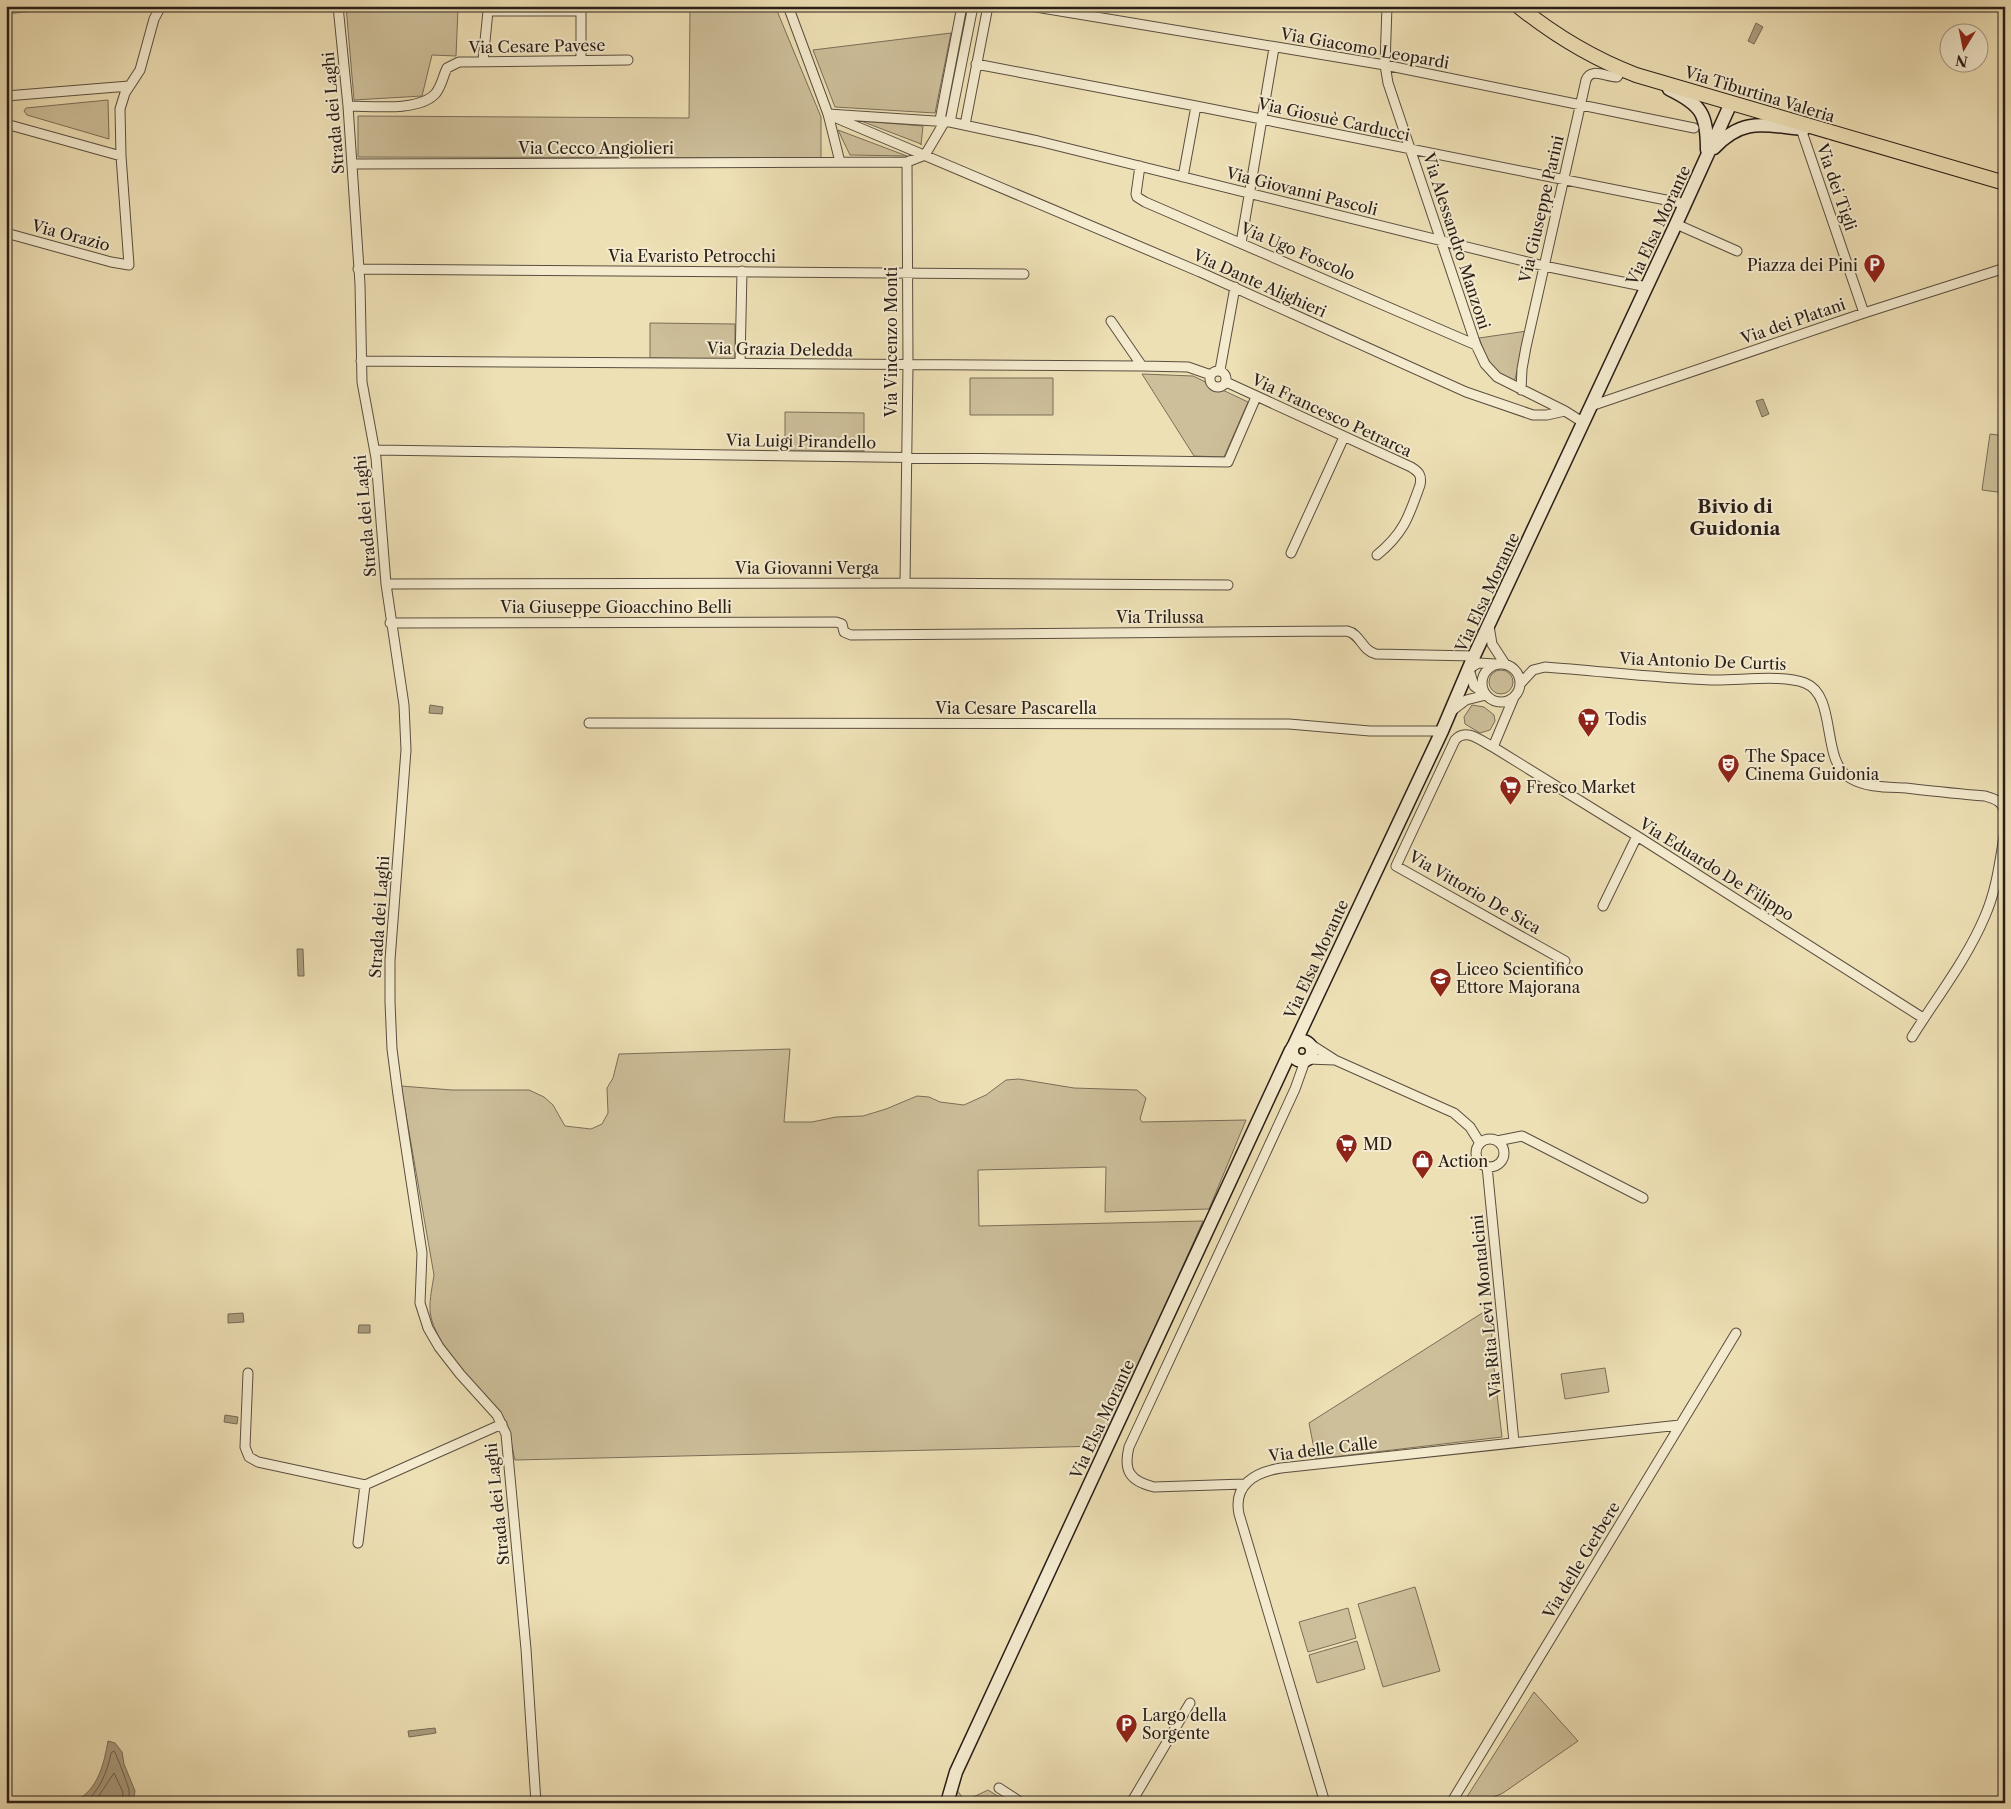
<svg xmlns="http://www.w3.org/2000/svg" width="2011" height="1809" font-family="'Libre Caslon Text',serif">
	<rect width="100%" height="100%" fill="#eee0b5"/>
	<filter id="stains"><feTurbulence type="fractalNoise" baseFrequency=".004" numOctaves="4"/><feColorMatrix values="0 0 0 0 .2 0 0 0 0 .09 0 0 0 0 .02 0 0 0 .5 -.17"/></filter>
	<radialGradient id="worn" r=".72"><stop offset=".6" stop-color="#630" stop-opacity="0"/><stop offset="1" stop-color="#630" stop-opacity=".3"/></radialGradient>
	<path fill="#cdbf9a" stroke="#7b6e59" d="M6 6H82L6 14Z
		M346 6H626L458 9 456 56 432 55 422 96 354 100Z
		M690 6H775L821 117V158L358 157V116L689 118Z
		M951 33 935 113 835 107 813 50Z
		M108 100 109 139 27 115 24 111 26 108Z
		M861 121 923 126 921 145V144Z
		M838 130 907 156 850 155Z
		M650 323 735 324V359L650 358Z
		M1527 331 1514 383C1491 371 1488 360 1479 338Z
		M1142 374 1193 376 1248 402 1224 457 1194 456Z
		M970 378H1053V415H970Z
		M785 412 864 413V451H785Z
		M1990 434 2005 436V493L1982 490Z
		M1489 682a12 12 0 1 1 24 0a12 12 0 1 1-24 0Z
		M1472 705 1484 707 1494 715 1495 721 1490 730 1480 733 1465 724 1464 717Z
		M790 1049 784 1122H812L836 1117 863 1116 886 1109 917 1096 929 1097 940 1102 964 1105 986 1095 1006 1080 1019 1079 1074 1088 1137 1090 1146 1098 1140 1119 1142 1122 1246 1120 1209 1209 1105 1212 1106 1167 978 1170 979 1226 1203 1221 1102 1446 515 1460C511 1444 510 1426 500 1413 494 1405 485 1399 479 1391 463 1372 437 1342 431 1317 428 1304 432 1289 434 1275L401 1086 452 1090H529L544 1097 553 1105 565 1126 591 1129 602 1124 608 1113 607 1088 613 1078 619 1054Z
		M1490 1308 1494 1368 1502 1437 1316 1459 1309 1423Z
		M1605 1368 1609 1392 1565 1399 1561 1374Z
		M1415 1587 1440 1671 1383 1687 1358 1604Z
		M1348 1608 1356 1638 1308 1652 1299 1622Z
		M1357 1641 1365 1669 1317 1683 1309 1655Z
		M1534 1692 1578 1741 1503 1793 1480 1803H1463Z
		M957 1790 965 1801 988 1790 1009 1803H952Z"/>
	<path fill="#ab9e80" stroke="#776b56" d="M1756 23 1763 27 1754 44 1748 41Z
		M1763 399 1769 414 1762 417 1756 401Z
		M430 705 443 707 442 714 429 713Z
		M297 949H303L304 976H298Z
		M243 1313 244 1322 228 1323V1314Z
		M359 1325H370V1333H358Z
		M225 1415 238 1417 237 1424 224 1422Z
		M435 1728 436 1733 409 1737 408 1731Z
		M108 1741 115 1743 122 1752 124 1764 135 1791 133 1803H79L77 1800C98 1789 104 1764 108 1741Z"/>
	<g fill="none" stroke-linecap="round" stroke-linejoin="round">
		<path stroke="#6a5e4c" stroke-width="1" d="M83 1803C99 1794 108 1770 111 1753L114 1751C116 1753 128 1785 129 1790 130 1794 128 1799 128 1803
			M94 1803 114 1773 123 1792 122 1803"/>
		<defs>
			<path id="street" d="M338 6 348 106 360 284 362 382 376 458 386 584 404 705 406 750 390 960V1002L392 1049 398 1095 422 1253 420 1303 428 1328 439 1347 460 1374 497 1415 506 1434 526 1649 536 1803
				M788 6 828 114 840 162
				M1030 6 1385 65 1694 128
				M1387 6 1385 65 1388 83 1476 345 1485 364 1497 377 1565 411
				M483 61 488 11H581V60
				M976 64 1196 106 1686 204
				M6 96 129 86
				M348 106C372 106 420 112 436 93 442 85 443 76 447 68L459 62 628 60
				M828 114 950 122 1038 141 1544 266 1647 287
				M834 117 1200 272 1466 392 1533 415H1547L1565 411 1584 423
				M940 120 962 6
				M950 122 973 6
				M6 124 121 156
				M965 125 988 6
				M1801 129 1864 313
				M352 164 907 162 925 155 945 121
				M1140 166 1136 194 1137 197 1145 202 1476 345
				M1183 177 1196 106
				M1676 224 1737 251
				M6 233 111 262 129 265 121 156 120 109 125 93 140 70 154 19 161 6
				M1241 243 1274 48
				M358 269 1024 274
				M1111 321 1142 366
				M361 361 1142 366 1188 367 1211 375
				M740 363 742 271
				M1220 370 1235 287
				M1210 379a8 8 0 1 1 16 0a8 8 0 1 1-16 0Z
				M1226 382 1411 467C1419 472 1422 475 1420 485 1409 516 1404 533 1377 555
				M1521 390 1522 369 1526 347 1586 80C1591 67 1606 77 1617 77L1622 70
				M1591 406 1864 313 2005 268
				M375 450 1228 462 1256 397
				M1291 553 1344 437
				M905 583 908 365 907 162
				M386 584 905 583 1228 585
				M390 623 836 622 842 624 844 632 851 635 1347 631C1361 634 1361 650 1376 654L1474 656
				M1489 626 1492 644 1505 664
				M1482 683a19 19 0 1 1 38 0a19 19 0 1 1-38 0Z
				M1521 683 1533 670 1545 667C1600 671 1656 678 1711 680 1738 681 1781 674 1805 683 1838 696 1820 761 1850 778 1867 788 1888 787 1906 788 1932 791 1959 794 1985 796 1995 799 2002 801 2005 812
				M1486 695 1474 686 1469 669 1478 663 1496 664
				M1514 697 1493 747C1481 741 1466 727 1455 740L1396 866 1565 961
				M1453 710 1466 700 1486 695
				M589 723 1289 724 1370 731H1442
				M1493 747 1637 836 1923 1018
				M1603 906 1637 836
				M1912 1037C1937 997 1967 959 1985 916 1997 889 2000 859 2005 831
				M1310 1044 1335 1060 1454 1113 1470 1127 1480 1143
				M1307 1059 1335 1060
				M1476 1153a14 14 0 1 1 28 0a14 14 0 1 1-28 0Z
				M1497 1141 1522 1136 1643 1198
				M1487 1166 1514 1442
				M248 1373 245 1447 249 1457 258 1462 365 1485 502 1424
				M1244 1484 1154 1487C1130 1481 1123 1471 1129 1447L1260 1165 1295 1089 1305 1061
				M358 1543 365 1485
				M999 1788 1022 1803
				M1131 1803 1190 1703
				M1325 1803 1239 1514C1233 1485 1255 1472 1281 1468L1680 1425
				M1451 1803 1736 1333"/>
			<path id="secondary" d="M1669 89C1702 105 1707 114 1707 150
				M1714 148C1744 116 1766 126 1804 129
				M1292 1051a10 10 0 1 1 20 0a10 10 0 1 1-20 0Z
				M1295 1043 1442 731 1474 656 1676 224 1731 103
				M947 1803 956 1772 1291 1050"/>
			<path id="primary" d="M1518 6C1554 35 1594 59 1636 75L2005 183"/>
		</defs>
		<use href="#street" stroke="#5a4e3f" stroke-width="11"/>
		<use href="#secondary" stroke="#291e18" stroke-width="15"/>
		<use href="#primary" stroke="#291e18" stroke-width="16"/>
		<use href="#street" stroke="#f4ebcf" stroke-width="9"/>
		<use href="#secondary" stroke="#f4ebcf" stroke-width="12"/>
		<use href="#primary" stroke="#eee0b5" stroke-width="14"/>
	</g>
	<defs>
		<symbol id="parking-pin" viewBox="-11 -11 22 30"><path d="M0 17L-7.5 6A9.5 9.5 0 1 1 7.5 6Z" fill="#8f2418" stroke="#f4ebcf"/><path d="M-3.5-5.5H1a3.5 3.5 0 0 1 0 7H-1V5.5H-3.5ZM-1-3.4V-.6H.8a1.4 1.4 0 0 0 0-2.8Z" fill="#fff"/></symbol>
		<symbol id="supermarket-pin" viewBox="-11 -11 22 30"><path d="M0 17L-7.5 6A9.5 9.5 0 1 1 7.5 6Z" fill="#8f2418" stroke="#f4ebcf"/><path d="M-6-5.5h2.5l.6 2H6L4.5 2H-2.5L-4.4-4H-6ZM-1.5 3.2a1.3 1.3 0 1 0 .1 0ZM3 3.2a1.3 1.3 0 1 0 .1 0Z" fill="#fff"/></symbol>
		<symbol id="theatre-pin" viewBox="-11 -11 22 30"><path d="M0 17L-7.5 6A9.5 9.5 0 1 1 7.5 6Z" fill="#8f2418" stroke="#f4ebcf"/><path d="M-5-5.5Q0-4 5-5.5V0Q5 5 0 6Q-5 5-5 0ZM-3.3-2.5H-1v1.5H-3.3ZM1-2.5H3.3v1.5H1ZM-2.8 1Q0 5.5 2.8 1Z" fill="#fff"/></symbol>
		<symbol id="school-pin" viewBox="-11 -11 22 30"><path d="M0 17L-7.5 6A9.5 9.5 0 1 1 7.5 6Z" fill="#8f2418" stroke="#f4ebcf"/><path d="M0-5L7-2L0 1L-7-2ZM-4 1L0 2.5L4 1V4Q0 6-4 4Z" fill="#fff"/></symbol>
		<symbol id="shop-pin" viewBox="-11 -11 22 30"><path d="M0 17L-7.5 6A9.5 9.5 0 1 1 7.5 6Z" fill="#8f2418" stroke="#f4ebcf"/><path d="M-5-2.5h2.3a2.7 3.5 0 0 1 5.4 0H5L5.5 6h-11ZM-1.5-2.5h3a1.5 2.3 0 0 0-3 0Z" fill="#fff"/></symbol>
	</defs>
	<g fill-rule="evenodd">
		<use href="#parking-pin" x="1862" y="252" width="25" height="34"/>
		<use href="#supermarket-pin" x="1576" y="706" width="25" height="34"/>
		<use href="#theatre-pin" x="1716" y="752" width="25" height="34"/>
		<use href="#supermarket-pin" x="1498" y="774" width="25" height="34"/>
		<use href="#school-pin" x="1428" y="966" width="25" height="34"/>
		<use href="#supermarket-pin" x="1334" y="1132" width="25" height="34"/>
		<use href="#shop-pin" x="1410" y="1148" width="25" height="34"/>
		<use href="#parking-pin" x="1114" y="1712" width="25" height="34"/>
	</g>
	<g text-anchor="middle" stroke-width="4" stroke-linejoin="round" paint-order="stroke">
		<g font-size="16" fill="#291e18" stroke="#f4ebcf">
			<text transform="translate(537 46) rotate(-1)" y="6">Via Cesare Pavese</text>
			<text transform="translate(1365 48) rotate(10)" y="6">Via Giacomo Leopardi</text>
			<text transform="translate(1760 94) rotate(17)" y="6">Via Tiburtina Valeria</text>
			<text transform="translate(333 113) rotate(-95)" y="6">Strada dei Laghi</text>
			<text transform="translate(1334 119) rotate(12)" y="6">Via Giosuè Carducci</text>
			<text x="596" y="154">Via Cecco Angiolieri</text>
			<text transform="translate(1837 187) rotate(71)" y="6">Via dei Tigli</text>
			<text transform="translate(1302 191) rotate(14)" y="6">Via Giovanni Pascoli</text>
			<text transform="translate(1541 209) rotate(-77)" y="6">Via Giuseppe Parini</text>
			<text transform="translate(1658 225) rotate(-65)" y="6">Via Elsa Morante</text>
			<text transform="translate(71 235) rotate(15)" y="6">Via Orazio</text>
			<text transform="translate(1457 241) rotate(72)" y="6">Via Alessandro Manzoni</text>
			<text transform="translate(1298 251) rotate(23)" y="6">Via Ugo Foscolo</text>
			<text x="692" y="262">Via Evaristo Petrocchi</text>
			<text transform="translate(1260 283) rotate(24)" y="6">Via Dante Alighieri</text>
			<text transform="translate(1793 321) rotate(-19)" y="6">Via dei Platani</text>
			<text transform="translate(891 342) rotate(-90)" y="6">Via Vincenzo Monti</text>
			<text transform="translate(780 349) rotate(1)" y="6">Via Grazia Deledda</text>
			<text transform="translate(1332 415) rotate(25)" y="6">Via Francesco Petrarca</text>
			<text transform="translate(801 441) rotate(1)" y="6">Via Luigi Pirandello</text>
			<text transform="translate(365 516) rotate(-95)" y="6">Strada dei Laghi</text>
			<text x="807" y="574">Via Giovanni Verga</text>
			<text transform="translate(1487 592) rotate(-65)" y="6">Via Elsa Morante</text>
			<text x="616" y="613">Via Giuseppe Gioacchino Belli</text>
			<text x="1160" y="623">Via Trilussa</text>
			<text transform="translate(1703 661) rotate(2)" y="6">Via Antonio De Curtis</text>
			<text x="1016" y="714">Via Cesare Pascarella</text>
			<text transform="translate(1717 869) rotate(32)" y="6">Via Eduardo De Filippo</text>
			<text transform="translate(1475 892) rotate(30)" y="6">Via Vittorio De Sica</text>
			<text transform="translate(379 917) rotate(-86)" y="6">Strada dei Laghi</text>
			<text transform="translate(1316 959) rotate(-65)" y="6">Via Elsa Morante</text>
			<text transform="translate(1486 1306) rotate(-96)" y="6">Via Rita Levi Montalcini</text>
			<text transform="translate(1102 1419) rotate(-65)" y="6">Via Elsa Morante</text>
			<text transform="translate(1323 1449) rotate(-7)" y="6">Via delle Calle</text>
			<text transform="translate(497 1504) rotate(-96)" y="6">Strada dei Laghi</text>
			<text transform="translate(1581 1560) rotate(-59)" y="6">Via delle Gerbere</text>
		</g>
		<g font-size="16" fill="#291e18" stroke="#f4ebcf" text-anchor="start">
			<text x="1858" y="271" text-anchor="end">Piazza dei Pini</text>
			<text x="1605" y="725">Todis</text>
			<text x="1745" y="762">The Space<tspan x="1745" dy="18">Cinema Guidonia</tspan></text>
			<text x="1526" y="793">Fresco Market</text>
			<text x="1456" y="975">Liceo Scientifico<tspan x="1456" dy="18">Ettore Majorana</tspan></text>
			<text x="1363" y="1150">MD</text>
			<text x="1438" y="1167">Action</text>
			<text x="1142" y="1721">Largo della<tspan x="1142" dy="18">Sorgente</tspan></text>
		</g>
		<g font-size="19" font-weight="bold" fill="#291e18" stroke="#f4ebcf">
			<text x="1735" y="513">Bivio di<tspan x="1735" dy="22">Guidonia</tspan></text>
		</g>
	</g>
	<rect width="2011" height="1809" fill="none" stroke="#eee0b5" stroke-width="25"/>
	<rect x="8" y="8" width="1996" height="1794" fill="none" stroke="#291e18" stroke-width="2.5"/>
	<rect x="12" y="12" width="1986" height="1784" fill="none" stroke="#291e18"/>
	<g transform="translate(1964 48) rotate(190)"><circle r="24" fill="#f4ebcf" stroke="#a39986"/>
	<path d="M0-4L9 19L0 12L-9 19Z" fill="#8f2418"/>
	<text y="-8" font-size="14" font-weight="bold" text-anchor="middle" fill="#291e18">N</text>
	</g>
	<rect width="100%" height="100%" filter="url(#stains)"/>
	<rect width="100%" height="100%" fill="url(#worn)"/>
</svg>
